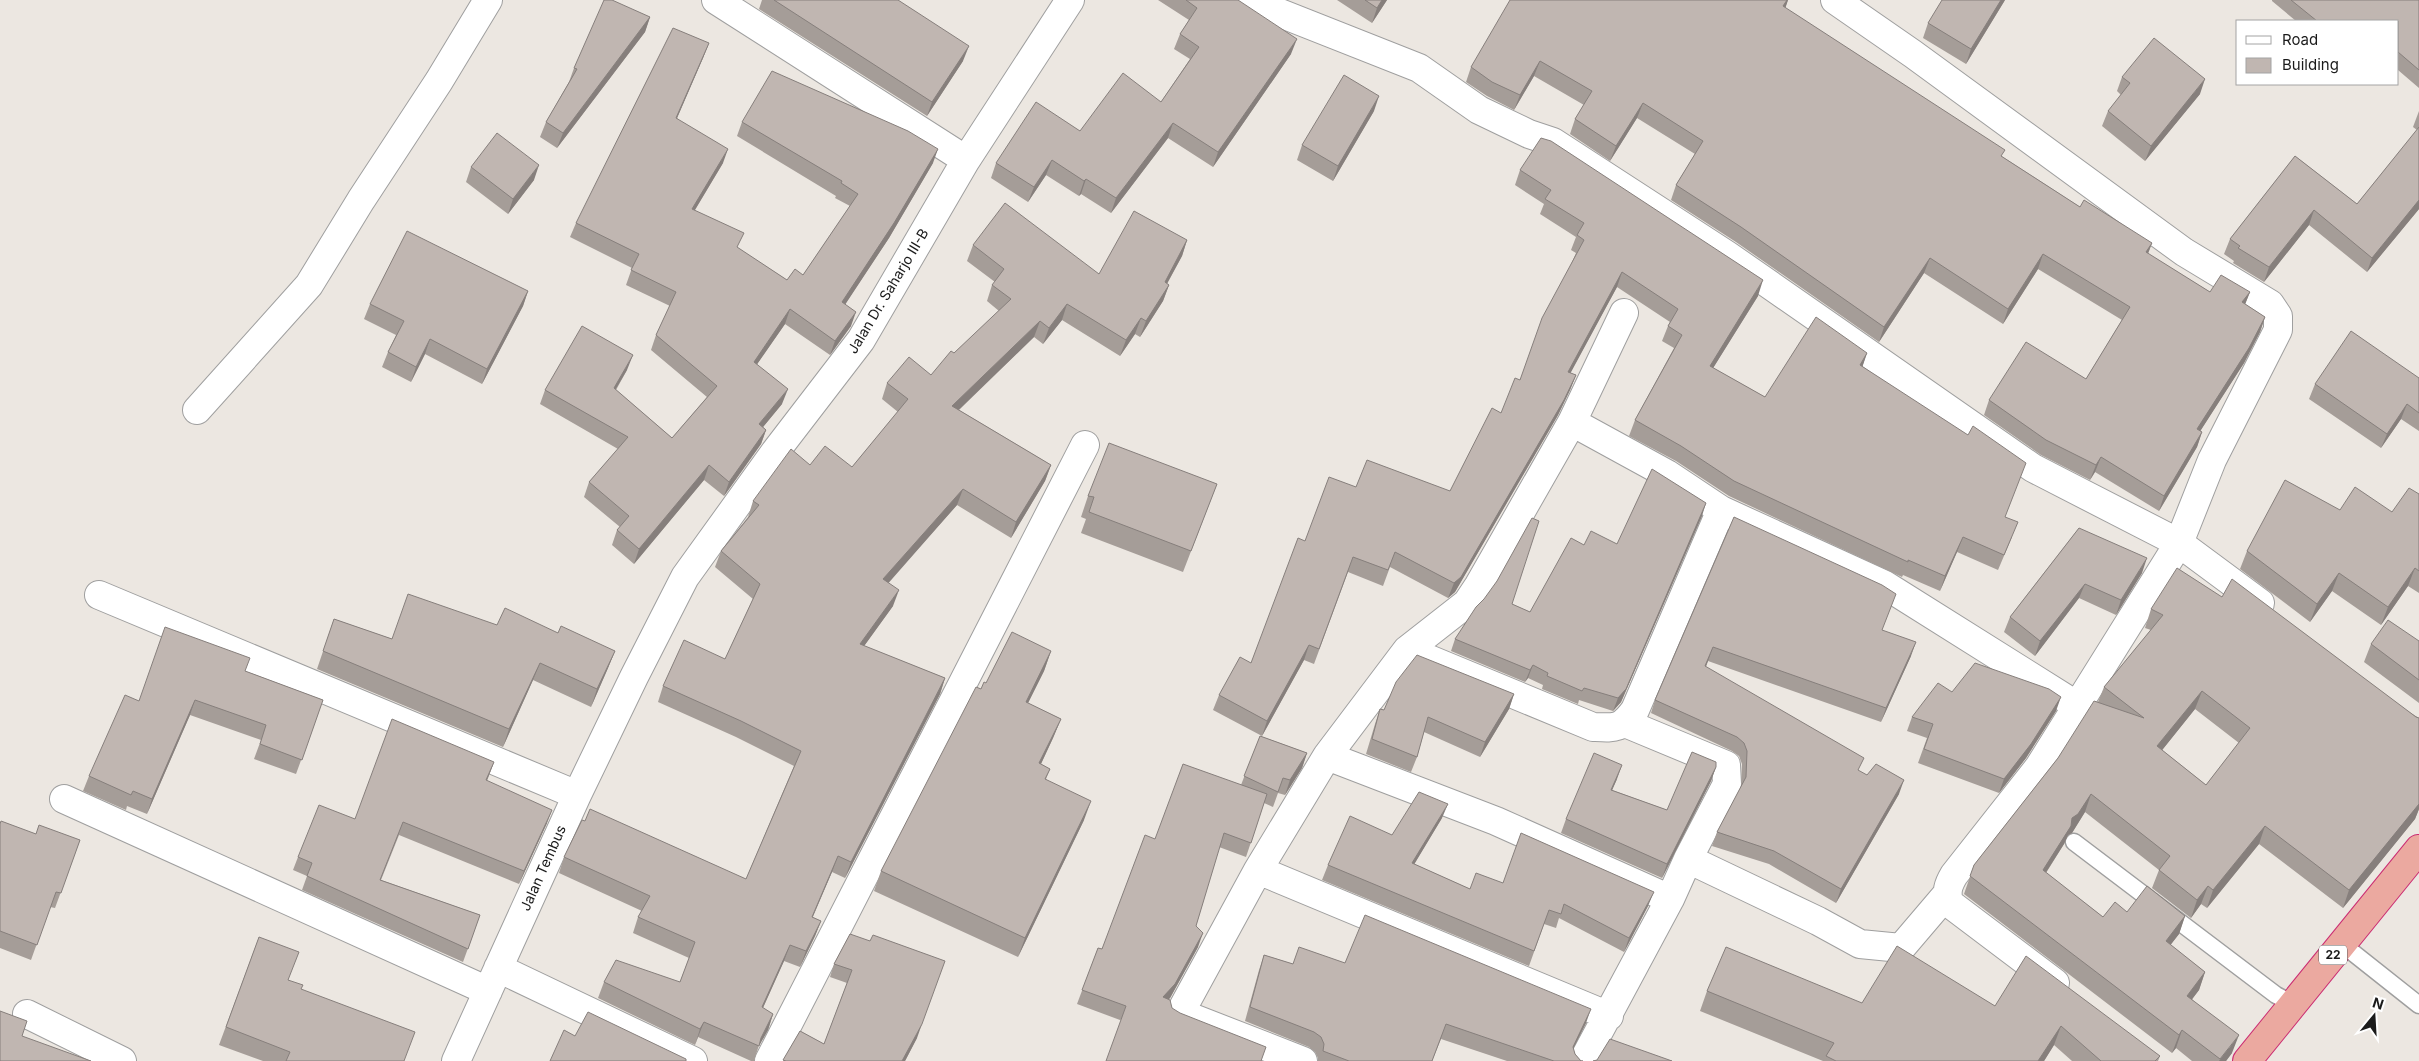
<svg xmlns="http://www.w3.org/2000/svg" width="2419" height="1061" font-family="Inter,sans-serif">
	<rect width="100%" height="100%" fill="#ece7e1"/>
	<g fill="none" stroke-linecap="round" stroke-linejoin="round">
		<defs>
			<path id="service" d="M2074 842 2276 995 2293 1004
				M2342 944 2419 1005"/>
			<path id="minor" d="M716 0 966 160
				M1247 0 1419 68 1479 110 1529 134 1553 142 1727 255 2033 468 2179 543 2260 603
				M1835 0 1913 54 2184 252 2270 304 2278 316V330L2212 460 2179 543 2039 767 1954 875C1948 885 1946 892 1949 903L2055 983
				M197 410 309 285 361 200 439 81 488 0
				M1572 422 1624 313
				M99 595 577 795
				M1407 650 1593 727C1616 728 1621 729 1635 710L1721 510
				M1327 756 1258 870 1609 1016
				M64 799 488 991
				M1688 859 1818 921 1860 944 1901 948 1947 894
				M1258 870 1180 1013 1303 1061
				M1670 899 1496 821 1327 756 1407 650 1467 603 1479 585 1572 422 1667 474 1721 510 1885 585 2076 705
				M498 968 693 1061
				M27 1014 122 1061
				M456 1061 577 795 634 677 685 577 775 452 861 340 966 160 1070 0
				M769 1061 1085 445
				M1583 1061 1670 899 1688 859 1727 784 1726 765 1625 723"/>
			<path id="trunk" d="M2247 1061 2419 849"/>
		</defs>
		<use href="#service" stroke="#9f9f9f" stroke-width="19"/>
		<use href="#minor" stroke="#9f9f9f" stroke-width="30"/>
		<use href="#trunk" stroke="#cb2d73" stroke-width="30"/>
		<use href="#service" stroke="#fff" stroke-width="16"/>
		<use href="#minor" stroke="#fff" stroke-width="28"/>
		<use href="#trunk" stroke="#eba9a0" stroke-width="28"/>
	</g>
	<path fill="#a59d98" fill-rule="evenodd" d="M762 0H898L963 61 927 116 759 9Z
		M1158 0H1238L1291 54 1213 167 1168 138 1111 213 1081 194 1079 196 1046 175 1028 202 991 178 996 163 1080 131 1161 102 1190 59 1174 49 1180 34 1189 20Z
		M1337 0H1387L1372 23Z
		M1788 0 1785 8 2003 157 2080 207 2152 243 2148 254 2210 292H2250L2245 304 2265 317 2260 332 2244 363 2200 431 2202 432 2197 447 2159 511 2095 472 2090 480 2041 455 1984 415 1989 400 2086 379 2122 320 2038 269 2003 324 1924 273 1879 342 1736 242 1671 200 1676 185 1695 154 1637 118 1610 161 1570 134 1575 119 1584 105 1534 76 1514 110 1487 96 1466 82 1471 67Z
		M2005 0 1966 64 1923 38 1928 23Z
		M2272 0H2419V88L2398 70V21H2296L2272 1Z
		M650 17 645 32 557 148 540 137 546 122 569 82 574 68Z
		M709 43 703 58 677 118 723 163 695 210 738 248 787 280 803 275 850 206 835 198 836 196 737 136 742 122 933 163 889 238 845 304 851 326 830 355 785 324 757 364 782 404 763 427 766 430 761 444 724 496 704 480 634 564 612 545 617 530 620 527 584 497 589 482 618 449 540 404 545 390 627 370 616 390 672 438 707 397 651 350 656 335 670 306 626 285 632 268 570 237 576 223Z
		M2122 77 2200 94 2145 161 2102 126 2108 111 2121 95 2117 91Z
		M1374 111 1333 181 1297 160 1302 145Z
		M2419 111V209L2367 272 2309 225 2264 282 2233 263 2234 261 2224 254 2230 239 2295 156 2357 204 2417 130 2413 127Z
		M471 167 534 180 508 214 466 182Z
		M1520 170 1758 296 1713 368 1765 397 1867 353 1862 367 2005 517 2012 537 1998 570 1957 552 1940 591 1903 575 1902 577 1729 496 1676 461 1629 436 1635 420 1674 348 1662 341 1668 326 1670 322 1617 287 1570 373 1576 375 1570 390 1558 415 1455 592 1448 598 1390 567 1383 586 1348 572 1314 664 1304 660 1262 736 1213 710 1219 695 1251 663 1305 541 1356 487 1450 491 1501 413 1520 380 1576 253 1571 250 1576 237 1540 214 1544 204 1515 185Z
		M1187 240 1182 256 1167 284 1169 285 1163 301 1140 337 1135 334 1120 356 1062 320 1043 344 1034 337 959 410 1051 465 1045 481 1011 538 957 505 888 582 893 606 864 646 945 678 940 694 845 878 832 872 812 917 821 921 815 936 800 967 784 961 763 1008 773 1014 768 1030 759 1045 754 1061H751L698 1037 695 1045 598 998 604 982H680L689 958 633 933 638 917 642 911 559 873 564 857 746 879 794 766 736 737 658 702 663 686 725 659 753 599 715 567 721 551 748 517 753 501 810 465 852 467 898 412 882 399 887 383 931 375 999 311 987 301 992 285 995 282 967 261 973 245 1099 274Z
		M528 291 523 306 482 384 425 354 411 382 382 367 388 352 396 335 364 319 370 304Z
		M2419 378V431L2401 419 2381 448 2309 399 2315 384Z
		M1217 484 1183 572 1081 533 1086 519 1081 517 1088 496Z
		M2419 494V593L2408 586 2381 625 2332 591 2310 622 2240 569 2247 551 2340 510 2392 512Z
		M1702 516 1621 702 1613 711 1579 700 1578 704 1542 689 1543 685 1528 678 1525 682 1451 651 1455 639 1512 604 1530 612 1584 545 1617 544Z
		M1734 517 1882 630 1911 656 1881 722 1708 661 1706 667 1859 771 1899 794 1836 903 1769 864 1712 846 1717 832 1741 787 1742 764 1739 756 1732 751 1651 713 1655 700Z
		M2079 528 2142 573 2116 615 2079 598 2035 656 2004 632 2010 617Z
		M2222 597 2419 718V809L2415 819 2343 908 2259 844 2207 908 2201 904 2191 918 2152 888 2159 870 2085 812 2072 833 2068 835 2064 844 2046 873 2103 917 2127 912 2185 916 2179 934 2170 945 2205 972 2199 990 2192 999 2232 1053 2226 1061H2192L2176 1048 2172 1053 1964 894 1974 865 2058 758 2098 702 2104 687 2151 630 2145 628 2151 609ZM2195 709 2239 743 2206 785 2162 750Z
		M334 619 392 639 497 625 558 633 615 651 608 668 591 707 533 680 503 747 317 669Z
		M2419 641V703L2364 662 2371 644Z
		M1051 651 1044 671 1028 703 1061 719 1053 738 1041 764 1050 769 1046 779 1084 820 1018 957 874 891 881 871 981 689 986 683Z
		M245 671 323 700 296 774 254 759 261 740 190 715 147 814 127 806 126 810 83 791 89 776 139 701Z
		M1952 692 2056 711 2026 758 1999 793 1918 763 1927 738 1907 731 1912 717Z
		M1514 694 1509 709 1480 757 1424 732 1417 757 1411 772 1366 754 1375 724 1380 709 1384 710Z
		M1260 736 1307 753 1302 768 1285 795 1278 793 1273 807 1264 803 1246 857 1219 847 1196 926 1198 947 1170 998 1120 1020 1077 1004 1098 948 1102 949 1155 839 1241 785Z
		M494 762 487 781 547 823 519 884 399 835 381 880 480 915 463 962 302 890 307 876 293 870 298 857Z
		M1716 767 1711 781 1662 878 1561 833 1566 819 1617 779 1612 790 1667 810Z
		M1442 818 1414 864 1470 889 1503 883 1648 906 1624 952 1559 918 1556 928 1544 924 1529 966 1322 880 1328 865 1392 835Z
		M0 824 36 834 80 840 55 908 50 907 31 960 0 948Z
		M850 934 917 1038 905 1061H783L800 1031 824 1044 847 983 830 977 834 964Z
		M259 937 288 980 404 1061H263L219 1045Z
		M1264 955 1293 964 1345 963 1586 1023 1573 1049 1575 1054 1581 1061H1583H1507L1441 1039 1432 1061H1318V1058L1315 1052 1309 1047 1245 1021 1259 970Z
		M1707 991 1862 1003 1995 1006 2160 1056 2158 1061H2072L2054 1045 2044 1061H1823L1700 1011Z"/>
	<path fill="#867f7c" d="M1382 0H1387L1372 23 1377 8Z
		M1787 0H1788L1785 9 1783 6Z
		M2001 0H2005L1966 64 1971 49Z
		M650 17 645 32 557 148 563 133Z
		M1297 39 1291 54 1213 167 1218 152Z
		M709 43 703 58 671 132 676 118Z
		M969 46 963 61 927 116 932 102Z
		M1540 61 1534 76 1514 110 1520 95Z
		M2205 79 2200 94 2145 161 2151 146Z
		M1379 96 1374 111 1333 181 1338 166Z
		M1643 103 1637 118 1610 161 1616 146Z
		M1173 123 1168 138 1111 213 1116 198Z
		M728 149 723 163 687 223 692 209Z
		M938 149 933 163 889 238 837 317 842 302Z
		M1052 160 1046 175 1028 202 1034 187Z
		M539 165 534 180 508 214 513 199Z
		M1086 179 1081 194 1079 196 1084 181Z
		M2419 200V209L2367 272 2372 258Z
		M2314 210 2309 225 2264 282 2269 267Z
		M1187 240 1182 256 1159 298 1165 282Z
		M2152 243 2146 258V252Z
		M2043 254 2038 269 2003 324 2008 309Z
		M1930 258 1924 273 1879 342 1884 327Z
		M1622 272 1617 287 1563 387 1568 372Z
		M1763 280 1758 296 1705 381 1710 366Z
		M1169 285 1163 301 1140 337 1146 321Z
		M528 291 523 306 482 384 487 369Z
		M2250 292 2244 307 2242 302Z
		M1067 304 1062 320 1043 344 1049 328Z
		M790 309 785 324 749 376 754 362Z
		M856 312 851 326 830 355 835 341Z
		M2265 317 2260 332 2244 363 2192 444 2197 429Z
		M1141 318 1135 334 1120 356 1126 340Z
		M1040 321 1034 337 946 422 952 406Z
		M430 339 425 354 411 382 416 367Z
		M1867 353 1862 368 1860 365Z
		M633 355 627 370 608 402 614 388Z
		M1576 375 1570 390 1558 415 1455 592 1448 598 1454 583Z
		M788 389 782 404 754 438 759 424Z
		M2407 404 2401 419 2381 448 2387 434Z
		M766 430 761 444 724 496 729 482Z
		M2202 432 2197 447 2159 511 2164 496Z
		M2101 457 2095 472 2090 480 2096 465Z
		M709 465 704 480 634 564 639 549Z
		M1051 465 1045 481 1011 538 1016 522Z
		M963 489 957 505 878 595 883 579Z
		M1706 503 1702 516 1621 702 1613 711 1618 698Z
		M1963 537 1957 552 1940 591 1945 576Z
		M2147 558 2142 573 2116 615 2121 600Z
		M2415 568 2408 586 2381 625 2388 607Z
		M2339 573 2332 591 2310 622 2317 604Z
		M2085 584 2079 598 2035 656 2040 641Z
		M899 590 893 606 854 660 860 644Z
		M1916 642 1911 656 1881 722 1886 708Z
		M1309 645 1304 660 1262 736 1267 721Z
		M1713 647 1708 661 1700 680 1705 666Z
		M615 651 608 668 591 707 597 689Z
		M1051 651 1044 671 1019 721 1026 702Z
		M540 663 533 680 503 747 509 729Z
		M1533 665 1528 678 1525 682 1530 670Z
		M945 678 940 694 845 878 851 862Z
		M2202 691 2195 709 2151 764 2157 746Z
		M1514 694 1509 709 1480 757 1485 742Z
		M2061 697 2056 711 2026 758 1999 793 2004 779Z
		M195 700 190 715 147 814 152 799Z
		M1061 719 1053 738 1032 783 1039 763Z
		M1307 753 1302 768 1285 795 1290 780Z
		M494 762 489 775 481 793 486 780Z
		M1622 765 1617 779 1606 804 1611 790Z
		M1716 767 1711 781 1662 878 1667 864Z
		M1904 780 1899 794 1836 903 1841 889Z
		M2091 794 2085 812 2072 833 2068 835 2064 844 2036 888 2043 870 2072 818Z
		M1091 801 1084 820 1018 957 1025 938Z
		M2419 801V809L2415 819 2343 908 2349 890Z
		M1448 804 1442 818 1406 878 1412 863Z
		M552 810 547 823 519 884 524 871Z
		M2265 826 2259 844 2207 908 2213 890Z
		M838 856 832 872 806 933 812 917Z
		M2208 886 2201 904 2191 918 2197 900Z
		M1654 892 1648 906 1624 952 1629 938Z
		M2185 916 2179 934 2159 960 2166 941Z
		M821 921 815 936 800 967 806 951Z
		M1203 933 1198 947 1170 998 1158 1011 1163 997Z
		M790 945 784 961 756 1023 762 1007Z
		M2205 972 2199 990 2181 1014 2187 996Z
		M1591 1009 1586 1023 1567 1061 1573 1047Z
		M773 1014 768 1030 759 1046 761 1038Z
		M704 1022 698 1037 695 1045 700 1029Z
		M922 1024 917 1038 905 1061H902Z
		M2061 1026 2054 1045 2044 1061H2038Z
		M2182 1030 2176 1048 2172 1053 2179 1035Z
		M2239 1035 2232 1053 2226 1061H2219Z"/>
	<path fill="#c0b6b1" stroke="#867f7c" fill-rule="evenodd" d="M604 0H612L650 17 563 133 546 122 577 69 574 68Z
		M774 0H898L969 46 932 102Z
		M1186 0H1238L1297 39 1218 152 1173 123 1116 198 1086 179 1084 181 1052 160 1034 187 996 163 1036 102 1080 131 1123 73 1161 102 1199 47 1180 34 1197 8Z
		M1365 0H1382L1377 8Z
		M1510 0H1787L1783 6 2005 150 2001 156 2080 207 2084 200 2152 243 2146 252 2210 292 2221 275 2250 292 2242 302 2265 317 2249 348 2197 429 2202 432 2164 496 2101 457 2096 465 2046 440 1989 400 2026 342 2086 379 2130 307 2043 254 2008 309 1930 258 1884 327 1741 227 1676 185 1703 141 1643 103 1616 146 1575 119 1592 91 1540 61 1520 95 1492 82 1471 67Z
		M1942 0H2001L1971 49 1928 23Z
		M2291 0H2419V70L2398 52V21H2317Z
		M673 28 709 43 676 118 728 149 692 209 744 233 737 247 787 280 795 269 803 275 858 194 841 183 842 181 742 122 772 71 908 131 938 149 894 223 842 302 856 312 835 341 790 309 754 362 788 389 759 424 766 430 729 482 709 465 639 549 617 530 629 516 589 482 628 437 545 390 582 326 633 355 614 388 672 438 717 386 656 335 676 292 631 270 639 254 576 223Z
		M2154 38 2205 79 2151 146 2108 111 2130 83 2122 77Z
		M1344 75 1379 96 1338 166 1302 145Z
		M2419 127V200L2372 258 2314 210 2269 267 2238 248 2240 246 2230 239 2295 156 2357 204Z
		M497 133 539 165 513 199 471 167Z
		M1541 138 1551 141 1763 280 1710 366 1765 397 1816 317 1867 353 1860 365 1968 435 1973 426 2026 463 2005 517 2018 522 2004 555 1963 537 1945 576 1908 560V562L1734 481 1681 446 1635 420 1682 335 1668 326 1678 309 1622 272 1568 372 1576 375 1564 400 1461 577 1454 583 1395 552 1388 570 1353 557 1319 649 1309 645 1267 721 1219 695 1240 657 1251 663 1298 538 1305 541 1329 477 1356 487 1367 460 1450 491 1492 408 1501 413 1515 378 1520 380 1542 318 1584 240 1577 235 1584 223 1545 199 1551 190 1520 170Z
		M1005 203 1099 274 1134 211 1187 240 1165 282 1169 285 1146 321 1141 318 1126 340 1067 304 1049 328 1040 321 952 406 1051 465 1016 522 963 489 883 579 899 590 860 644 945 678 851 862 838 856 812 917 821 921 806 951 790 945 762 1007 773 1014 761 1038 759 1046 704 1022 700 1029 604 982 616 960 680 982 695 942 638 917 650 896 564 857 582 820 585 821 590 809 746 879 801 751 741 721 663 686 684 640 725 659 760 584 721 551 759 505 753 501 791 449 810 465 825 446 852 467 908 399 887 383 909 357 931 375 951 351 954 353 1011 299 992 285 1004 269 973 245Z
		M407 231 528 291 487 369 430 339 416 367 388 352 404 321 370 304Z
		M2351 331 2419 378V413L2407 404 2387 434 2315 384Z
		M1109 443 1217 484 1191 551 1089 512 1094 497 1088 496Z
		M1652 469 1706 503 1626 689 1618 698 1584 688 1582 691 1547 676 1548 673 1533 665 1530 670 1455 639 1476 607 1484 599 1497 581 1532 518 1539 521 1512 604 1530 612 1571 538 1584 545 1591 531 1617 544Z
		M2285 480 2340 510 2355 487 2392 512 2409 488 2419 494V571L2415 568 2388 607 2339 573 2317 604 2247 551Z
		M1734 517 1882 585 1896 594 1882 630 1916 642 1886 708 1713 647 1705 666 1864 758 1858 770 1867 775 1876 764 1904 780 1841 889 1774 851 1717 832 1746 777 1747 751 1744 743 1737 737 1655 700Z
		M2079 528 2147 558 2121 600 2085 584 2040 641 2010 617Z
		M2177 568 2222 597 2232 579 2416 717 2419 718V804L2349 890 2265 826 2213 890 2208 886 2197 900 2159 870 2170 856 2091 794 2078 814 2072 818 2071 826 2043 870 2103 917 2115 902 2127 912 2147 886 2185 916 2166 941 2205 972 2187 996 2239 1035 2220 1059 2182 1030 2179 1035 1970 876 1974 865 2058 758 2094 701 2144 718 2104 687 2163 615 2151 609ZM2202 691 2250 728 2206 785 2157 746Z
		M408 594 497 625 505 608 558 633 561 626 615 651 597 689 540 663 509 729 323 651 334 619 392 639Z
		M2388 620 2419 641V680L2371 644Z
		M165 627 250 658 245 671 323 700 302 760 260 744 266 725 195 700 152 799 133 791 131 795 89 776 125 695 139 701Z
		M1012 632 1051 651 1026 702 1061 719 1039 763 1050 769 1045 779 1091 801 1025 938 881 871 976 687 981 689 984 682 986 683Z
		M1417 655 1514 694 1485 742 1428 717 1417 757 1372 739 1380 709 1384 710 1396 682Z
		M1975 663 2049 689 2061 697 2031 744 2004 779 1924 749 1933 724 1912 717 1938 683 1952 692Z
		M392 719 494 762 486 780 552 810 524 871 403 822 380 880 480 915 468 949 307 876 312 863 298 857 319 805 355 819Z
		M1260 736 1307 753 1290 780 1283 778 1278 792 1244 776Z
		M1692 752 1716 762V767L1667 864 1566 819 1594 753 1622 765 1611 790 1667 810Z
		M1183 764 1267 794 1251 843 1224 833 1196 926 1203 933 1175 984 1163 997 1170 1000 1172 1008 1180 1013 1266 1047 1261 1061H1106L1126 1006 1082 990 1098 948 1102 949 1145 835 1155 839Z
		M1419 792 1448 804 1412 863 1470 889 1476 873 1503 883 1521 833 1654 892 1629 938 1564 904 1561 914 1549 910 1534 951 1328 865 1350 816 1392 835Z
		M1 821 36 834 39 825 80 840 61 893 56 892 37 945 0 931V824Z
		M1365 915 1591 1009 1573 1047 1575 1054 1581 1061H1583H1554L1446 1024 1432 1061H1349L1323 1051 1324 1044 1321 1037 1314 1032 1250 1007 1264 955 1293 964 1299 947 1345 963Z
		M850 934 870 941 873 935 945 961 922 1024 902 1061H786L783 1060 800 1031 824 1044 852 970 834 964Z
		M259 937 299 952 288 980 303 985 301 989 415 1032 404 1061H286L290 1052 226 1027Z
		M1897 946 1995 1006 2026 956 2160 1056 2155 1061H2101L2061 1026 2038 1061H1836L1826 1056 1834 1043 1707 991 1726 947 1862 1003Z
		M0 1011 27 1021 22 1036 91 1061H0Z
		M588 1012 686 1059V1061H550L564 1030 575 1036Z
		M1610 1039 1672 1061H1593L1597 1060Z"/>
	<g text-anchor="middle" stroke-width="5" stroke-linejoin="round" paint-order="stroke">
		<rect fill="#fff" stroke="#5f5f5f" stroke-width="1" x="2319" y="945.5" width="28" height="19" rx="4"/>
		<g font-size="12" font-weight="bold" fill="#1b1b1b">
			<text x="2333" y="959">22</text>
		</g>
		<g font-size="14" fill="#1b1b1b" stroke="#fff">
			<text transform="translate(888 291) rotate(-59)" y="5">Jalan Dr. Saharjo III-B</text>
			<text transform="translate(543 868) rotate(-66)" y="5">Jalan Tembus</text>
		</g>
	</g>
	<rect x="2236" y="20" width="162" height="65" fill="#ffffff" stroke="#a4a4a4"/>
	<rect x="2246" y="36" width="25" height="8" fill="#ffffff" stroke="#a4a4a4"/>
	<text x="2282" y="45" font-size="15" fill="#1b1b1b">Road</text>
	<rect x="2246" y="58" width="25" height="15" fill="#c0b6b1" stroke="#a4a4a4"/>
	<text x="2282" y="70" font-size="15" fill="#1b1b1b">Building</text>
	<g transform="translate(2374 1016) rotate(18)" stroke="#ffffff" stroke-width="4" paint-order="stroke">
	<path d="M0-4L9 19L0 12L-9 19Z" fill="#1b1b1b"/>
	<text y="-8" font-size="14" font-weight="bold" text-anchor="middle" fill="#1b1b1b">N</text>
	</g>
</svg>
